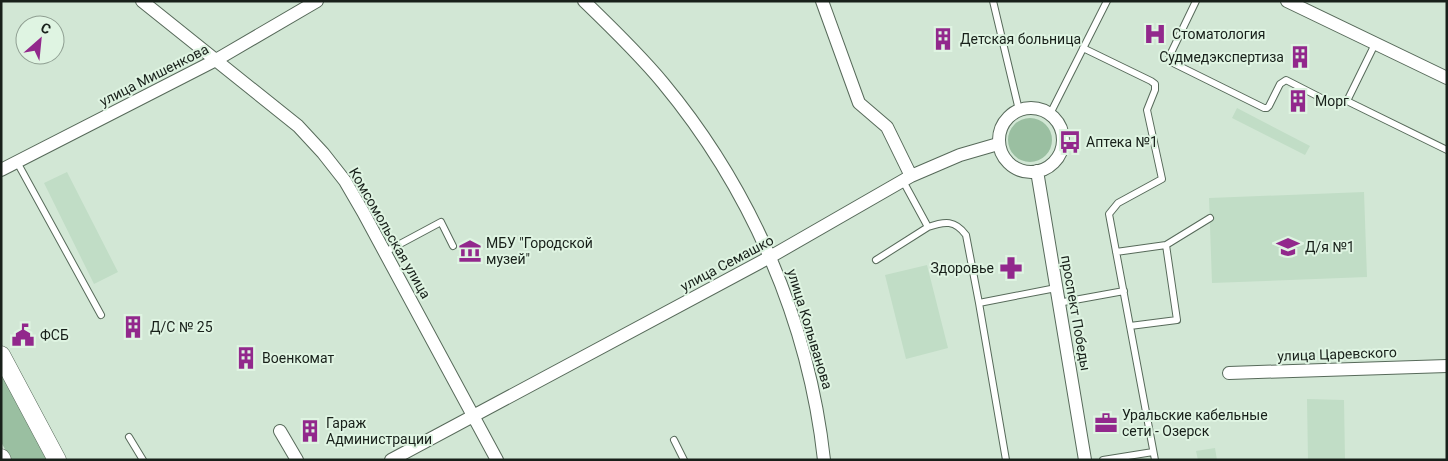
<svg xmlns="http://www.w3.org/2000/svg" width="1448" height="461" font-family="Roboto,sans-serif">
	<rect width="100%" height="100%" fill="#d2e7d5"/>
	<path fill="#c1ddc6" d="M1237 108 1310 146 1305 155 1232 118Z
		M67 172 118 272 94 284 44 183Z
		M1364 192 1367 277 1212 283 1209 198Z
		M927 265 948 348 906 359 885 275Z
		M1307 399 1344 400 1345 460H1308Z
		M1215 448 1217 460H1198L1196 451Z"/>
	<path fill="#9abfa1" d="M1008 140a22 22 0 1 1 44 0a22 22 0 1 1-44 0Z
		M1 368 49 460H11L1 442Z"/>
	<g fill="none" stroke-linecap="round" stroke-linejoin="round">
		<defs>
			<path id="lane" d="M993 1 1019 110
				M1196 1 1170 55 1169 59 1171 62 1264 108H1267L1269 106 1280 84 1286 80 1331 103 1347 101 1375 44
				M1083 48 1151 81 1155 84V90L1147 110 1162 179 1118 203 1109 214 1155 460
				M1347 101 1447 150
				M1050 114 1107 1
				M17 162 101 315
				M903 181 928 227C945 221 955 220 966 235L979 303 1006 460
				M1166 245 1210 218
				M385 252 441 222 453 246
				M1116 252 1166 245 1177 320 1130 326
				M876 260 928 227
				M979 303 1056 288
				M1058 303 1124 291
				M129 437 143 460
				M674 440 684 460
				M1103 460 1153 452"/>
			<path id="street" d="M142 1 298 126 323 153 345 181 363 212 497 460
				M584 1C611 27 639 54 663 83 751 189 809 322 824 460
				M822 1 859 103 887 127 911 176
				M1287 1 1447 78
				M999 140a32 32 0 1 1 64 0a32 32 0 1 1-64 0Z
				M1 170 216 60 317 1
				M1037 171 1085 460
				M1229 373 1447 366
				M280 431 297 460
				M391 460 770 257 911 176 960 155 998 144"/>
			<path id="secondary" d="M1 355 57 460
				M1 458 2 460"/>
		</defs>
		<use href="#lane" stroke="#576a5a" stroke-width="8"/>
		<use href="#street" stroke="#576a5a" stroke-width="14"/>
		<use href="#secondary" stroke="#576a5a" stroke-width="19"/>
		<use href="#lane" stroke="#fff" stroke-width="6"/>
		<use href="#street" stroke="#fff" stroke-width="12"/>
		<use href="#secondary" stroke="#fff" stroke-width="18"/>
	</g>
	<defs>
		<symbol id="hospital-bare" viewBox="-9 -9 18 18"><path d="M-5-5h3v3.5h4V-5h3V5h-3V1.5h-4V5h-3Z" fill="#92288c" stroke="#dff4e2" stroke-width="2.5" paint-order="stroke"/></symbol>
		<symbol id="building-bare" viewBox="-9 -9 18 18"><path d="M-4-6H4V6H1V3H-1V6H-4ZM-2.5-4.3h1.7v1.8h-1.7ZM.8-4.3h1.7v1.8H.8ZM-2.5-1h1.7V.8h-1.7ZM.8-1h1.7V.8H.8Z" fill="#92288c" stroke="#dff4e2" stroke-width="2.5" paint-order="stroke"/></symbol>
		<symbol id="bus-bare" viewBox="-9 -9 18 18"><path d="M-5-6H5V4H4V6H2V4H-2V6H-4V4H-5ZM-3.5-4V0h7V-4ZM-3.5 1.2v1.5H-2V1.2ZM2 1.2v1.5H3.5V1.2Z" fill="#92288c" stroke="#dff4e2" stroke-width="2.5" paint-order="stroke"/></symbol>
		<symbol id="school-bare" viewBox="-9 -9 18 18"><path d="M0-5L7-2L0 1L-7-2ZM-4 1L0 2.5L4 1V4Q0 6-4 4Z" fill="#92288c" stroke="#dff4e2" stroke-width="2.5" paint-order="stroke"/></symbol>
		<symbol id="museum-bare" viewBox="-9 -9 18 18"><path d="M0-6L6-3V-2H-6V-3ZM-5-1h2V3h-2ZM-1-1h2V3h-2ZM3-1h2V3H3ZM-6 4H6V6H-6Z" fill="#92288c" stroke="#dff4e2" stroke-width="2.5" paint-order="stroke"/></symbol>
		<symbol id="pharmacy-bare" viewBox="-9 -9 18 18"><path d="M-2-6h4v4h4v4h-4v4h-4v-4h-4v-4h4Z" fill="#92288c" stroke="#dff4e2" stroke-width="2.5" paint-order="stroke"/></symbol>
		<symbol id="civic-bare" viewBox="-9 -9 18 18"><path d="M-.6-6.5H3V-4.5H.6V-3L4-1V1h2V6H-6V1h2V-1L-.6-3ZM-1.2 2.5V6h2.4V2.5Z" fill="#92288c" stroke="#dff4e2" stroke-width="2.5" paint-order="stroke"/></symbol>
		<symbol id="office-bare" viewBox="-9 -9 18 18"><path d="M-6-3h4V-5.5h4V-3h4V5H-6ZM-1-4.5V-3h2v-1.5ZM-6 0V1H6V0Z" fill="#92288c" stroke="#dff4e2" stroke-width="2.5" paint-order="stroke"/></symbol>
	</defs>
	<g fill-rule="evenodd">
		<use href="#hospital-bare" x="1139" y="18" width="32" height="32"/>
		<use href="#building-bare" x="927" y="23" width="32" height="32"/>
		<use href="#building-bare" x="1284" y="41" width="32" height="32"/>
		<use href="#building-bare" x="1282" y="85" width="32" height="32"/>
		<use href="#bus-bare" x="1054" y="126" width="32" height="32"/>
		<use href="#school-bare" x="1272" y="231" width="32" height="32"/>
		<use href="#museum-bare" x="454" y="235" width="32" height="32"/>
		<use href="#pharmacy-bare" x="995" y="252" width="32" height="32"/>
		<use href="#building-bare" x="117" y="311" width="32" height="32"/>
		<use href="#civic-bare" x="7" y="319" width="32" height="32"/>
		<use href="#building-bare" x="230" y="342" width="32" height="32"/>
		<use href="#office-bare" x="1090" y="407" width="32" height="32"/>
		<use href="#building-bare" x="294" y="415" width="32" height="32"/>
	</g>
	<g text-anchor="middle" stroke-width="4" stroke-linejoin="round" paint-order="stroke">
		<g font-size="14" fill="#18201a" stroke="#dff4e2" text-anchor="start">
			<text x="1172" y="39">Стоматология</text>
			<text x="960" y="44">Детская больница</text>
			<text x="1284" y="62" text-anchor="end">Судмедэкспертиза</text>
			<text x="1315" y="106">Морг</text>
			<text x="1086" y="147">Аптека №1</text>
			<text x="486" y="248">МБУ "Городской<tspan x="486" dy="16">музей"</tspan></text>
			<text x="1305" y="252">Д/я №1</text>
			<text x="994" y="273" text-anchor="end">Здоровье</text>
			<text x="150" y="332">Д/С № 25</text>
			<text x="40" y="340">ФСБ</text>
			<text x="262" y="363">Военкомат</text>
			<text x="1122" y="420">Уральские кабельные<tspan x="1122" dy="16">сети - Озерск</tspan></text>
			<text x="326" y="428">Гараж<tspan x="326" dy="16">Администрации</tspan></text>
		</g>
		<g font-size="14" fill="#18201a" stroke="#dff4e2">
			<text transform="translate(154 75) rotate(-27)" y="5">улица Мишенкова</text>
			<text transform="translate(390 233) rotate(60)" y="5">Комсомольская улица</text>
			<text transform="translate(727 263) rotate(-28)" y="5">улица Семашко</text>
			<text transform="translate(1076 313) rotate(80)" y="5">проспект Победы</text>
			<text transform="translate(810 329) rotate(73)" y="5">улица Колыванова</text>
			<text transform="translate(1337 354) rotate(-2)" y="5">улица Царевского</text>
		</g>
	</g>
	<rect width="1448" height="461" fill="none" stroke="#18201a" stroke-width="5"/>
	<g transform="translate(40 40) rotate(27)"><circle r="24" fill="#dff4e2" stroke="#8f9f92"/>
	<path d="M0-4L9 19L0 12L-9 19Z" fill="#92288c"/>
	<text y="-8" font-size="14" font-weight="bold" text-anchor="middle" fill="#18201a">С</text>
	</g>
</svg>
